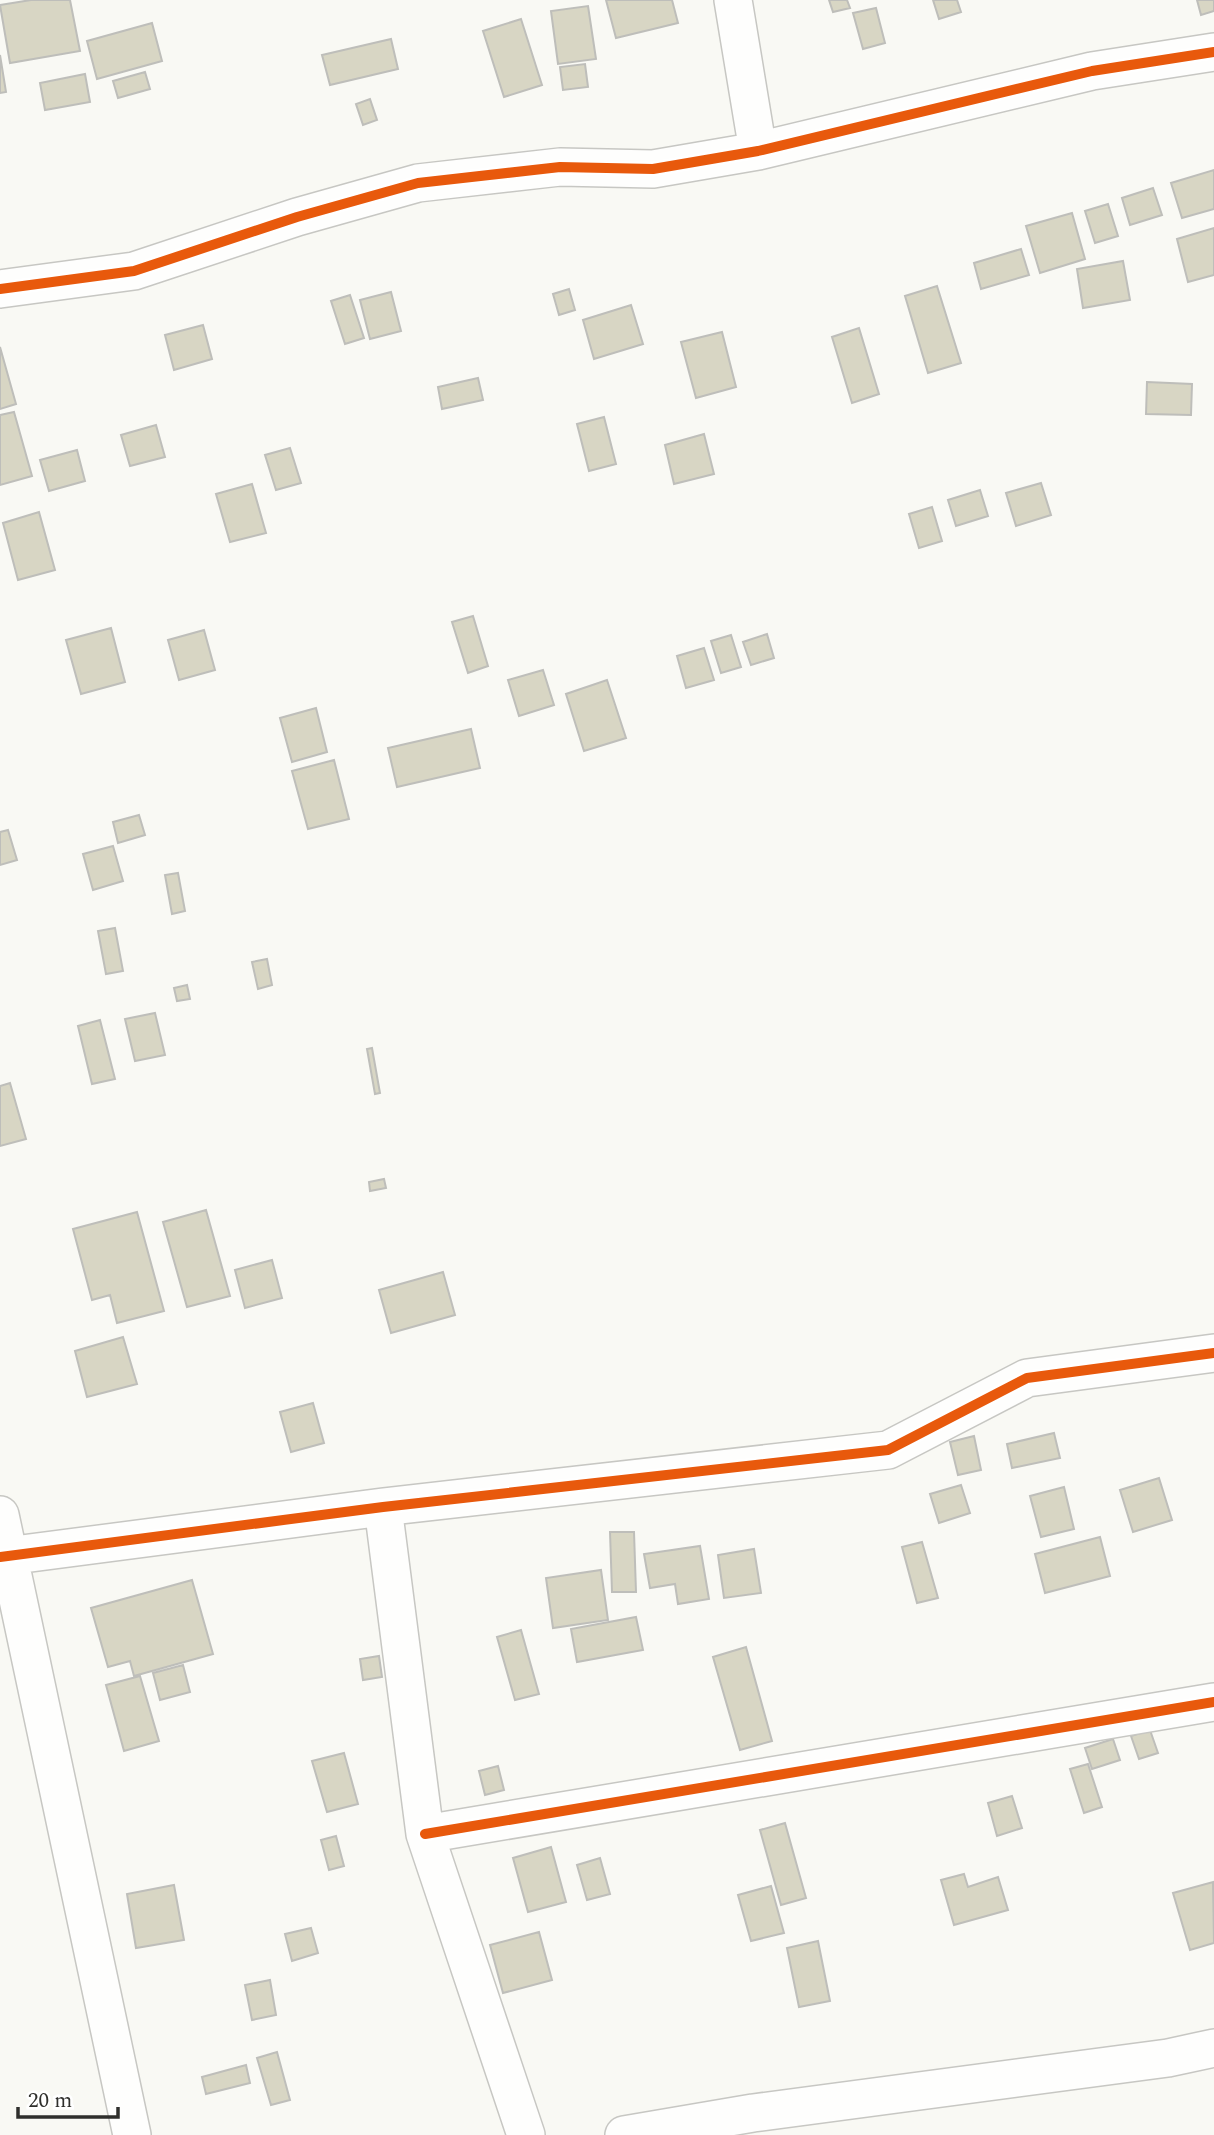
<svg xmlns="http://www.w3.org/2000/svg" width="1214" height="2135" font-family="Spectral,serif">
	<rect width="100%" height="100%" fill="#f9f9f4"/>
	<path fill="#d8d6c4" stroke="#bebeba" stroke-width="2" d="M31 0H70L80 51 10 63 0 5Z
		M606 0H672L678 23 616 38Z
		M829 0H847L850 8 833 12Z
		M933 0H957L961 12 939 19Z
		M1197 0H1214V11L1201 15Z
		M588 6 596 59 558 64 551 11Z
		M876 8 885 43 863 49 853 13Z
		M521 19 542 85 504 97 483 31Z
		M152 23 162 61 97 79 87 41Z
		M391 39 398 69 330 85 322 55Z
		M0 55 6 92 0 93Z
		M585 64 588 87 563 90 560 67Z
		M145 72 150 89 118 98 113 81Z
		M85 74 90 102 45 110 40 83Z
		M370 99 377 120 363 125 356 104Z
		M1214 170V209L1182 218 1171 183Z
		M1153 188 1162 215 1130 225 1122 198Z
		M1108 204 1118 236 1095 243 1085 211Z
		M1072 213 1085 259 1040 273 1026 226Z
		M1214 228V275L1188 282 1177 239Z
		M1021 249 1029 275 981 289 974 263Z
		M1123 261 1130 300 1083 308 1077 269Z
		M937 286 961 363 928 373 905 296Z
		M569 289 575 310 559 315 553 294Z
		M391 292 401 331 370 339 360 300Z
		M350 295 364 338 345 344 331 301Z
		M631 305 643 344 594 359 583 320Z
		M203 325 212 359 174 370 165 335Z
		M859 328 879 394 852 403 832 337Z
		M722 332 736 387 696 398 681 342Z
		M0 347 16 404 0 409Z
		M478 378 483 400 442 409 438 387Z
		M1147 382 1192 384 1191 415 1146 414Z
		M14 412 32 476 0 485V415Z
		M604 417 616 464 589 471 577 424Z
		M156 425 165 457 130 466 121 435Z
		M704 434 714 474 674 484 665 445Z
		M290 448 301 483 276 490 265 455Z
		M77 450 85 481 49 491 40 460Z
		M1041 483 1051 515 1016 526 1006 493Z
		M252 484 266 533 230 542 216 494Z
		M980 490 988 516 956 526 948 500Z
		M932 507 942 541 919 548 909 514Z
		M39 512 55 570 18 580 3 523Z
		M473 616 488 666 468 673 452 622Z
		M111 628 125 682 81 694 66 640Z
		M204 630 215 670 179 680 168 640Z
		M767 634 774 658 751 665 743 642Z
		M731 635 741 667 721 673 711 641Z
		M704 648 714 680 686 688 677 656Z
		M543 670 554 705 519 716 508 680Z
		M607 680 626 738 584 751 566 694Z
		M316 708 327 752 292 762 280 718Z
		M471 729 480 768 397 787 388 748Z
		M334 760 349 819 308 829 292 771Z
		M139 815 145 835 118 843 113 822Z
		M8 830 17 860 0 865V832Z
		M113 846 123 881 93 890 83 854Z
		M178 873 185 911 172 914 165 875Z
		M115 928 123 971 106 974 98 931Z
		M267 959 272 985 258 989 252 962Z
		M187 985 190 999 177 1001 174 988Z
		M155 1013 165 1055 135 1061 125 1019Z
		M100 1020 115 1079 92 1084 78 1026Z
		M372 1048 380 1093 375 1094 367 1049Z
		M10 1083 26 1139 0 1146V1086Z
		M384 1179 386 1188 370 1191 369 1182Z
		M206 1210 230 1296 187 1307 163 1222Z
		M137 1212 164 1311 117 1323 110 1295 92 1300 73 1229Z
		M272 1260 282 1298 245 1308 235 1270Z
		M443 1272 455 1315 391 1333 379 1290Z
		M123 1337 137 1384 87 1397 75 1351Z
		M313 1403 324 1443 291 1452 280 1412Z
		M1054 1433 1060 1458 1012 1468 1007 1444Z
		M974 1436 981 1470 958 1475 950 1442Z
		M1159 1478 1172 1520 1133 1532 1120 1490Z
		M961 1485 970 1513 939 1523 930 1494Z
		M1064 1487 1074 1529 1041 1537 1030 1496Z
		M610 1532H634L636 1592H612Z
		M1100 1537 1110 1576 1045 1593 1035 1554Z
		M922 1542 938 1598 917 1603 902 1547Z
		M700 1546 709 1599 678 1604 675 1584 650 1588 644 1554Z
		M754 1549 761 1593 724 1598 718 1555Z
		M601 1570 608 1620 553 1628 546 1578Z
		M192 1580 213 1654 134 1676 130 1661 108 1667 91 1608Z
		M636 1617 643 1650 577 1662 571 1629Z
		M521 1630 539 1694 515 1700 497 1637Z
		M746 1647 772 1741 740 1750 713 1657Z
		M379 1656 382 1677 363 1680 360 1659Z
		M183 1665 190 1692 160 1700 153 1673Z
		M140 1676 159 1741 124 1751 106 1685Z
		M1150 1730 1158 1753 1139 1759 1131 1736Z
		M1113 1739 1120 1760 1092 1769 1085 1748Z
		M344 1753 358 1804 327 1812 312 1761Z
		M1088 1764 1102 1807 1084 1813 1070 1769Z
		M498 1766 504 1790 485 1795 479 1771Z
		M1012 1796 1022 1828 997 1836 988 1803Z
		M785 1823 806 1898 781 1905 760 1830Z
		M336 1836 344 1866 329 1870 321 1840Z
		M551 1847 566 1902 528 1912 513 1858Z
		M600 1858 610 1894 587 1900 577 1865Z
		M964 1874 968 1887 998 1877 1008 1910 954 1925 941 1880Z
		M1213 1882 1214 1943 1190 1950 1173 1893Z
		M174 1885 184 1940 136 1948 127 1894Z
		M771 1886 784 1933 751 1941 738 1895Z
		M311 1928 318 1953 292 1961 285 1934Z
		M539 1932 552 1980 503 1993 490 1945Z
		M818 1941 830 2001 799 2007 787 1948Z
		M270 1980 276 2015 252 2020 245 1985Z
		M277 2052 290 2100 271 2105 257 2058Z
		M246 2065 250 2083 206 2094 202 2077Z"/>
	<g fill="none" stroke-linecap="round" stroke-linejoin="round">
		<defs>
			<path id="minor" d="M733 0 758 151
				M0 289 134 271 297 217 418 183 560 167 653 169 758 151 1092 71 1214 52
				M383 1507 425 1834 526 2135
				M0 1515 132 2135
				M0 1557 383 1507 888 1450 1027 1378 1214 1353
				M425 1834 1214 1702
				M624 2135 753 2113 1168 2058 1214 2048"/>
		</defs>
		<use href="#minor" stroke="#c7c7c3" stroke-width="40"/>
		<use href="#minor" stroke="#fefefd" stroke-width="37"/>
		<defs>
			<path id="cycleway" d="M0 289 134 271 297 217 418 183 560 167 653 169 758 151 1092 71 1214 52
				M0 1557 383 1507 888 1450 1027 1378 1214 1353
				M425 1834 1214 1702"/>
		</defs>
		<use href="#cycleway" stroke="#fff" stroke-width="15"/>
		<use href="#cycleway" stroke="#e8590c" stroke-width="10"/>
	</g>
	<path d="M18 2107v10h100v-10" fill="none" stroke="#2f2f2c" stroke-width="3.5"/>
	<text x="28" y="2107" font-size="21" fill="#2f2f2c" stroke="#ffffff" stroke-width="5" paint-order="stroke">20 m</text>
</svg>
